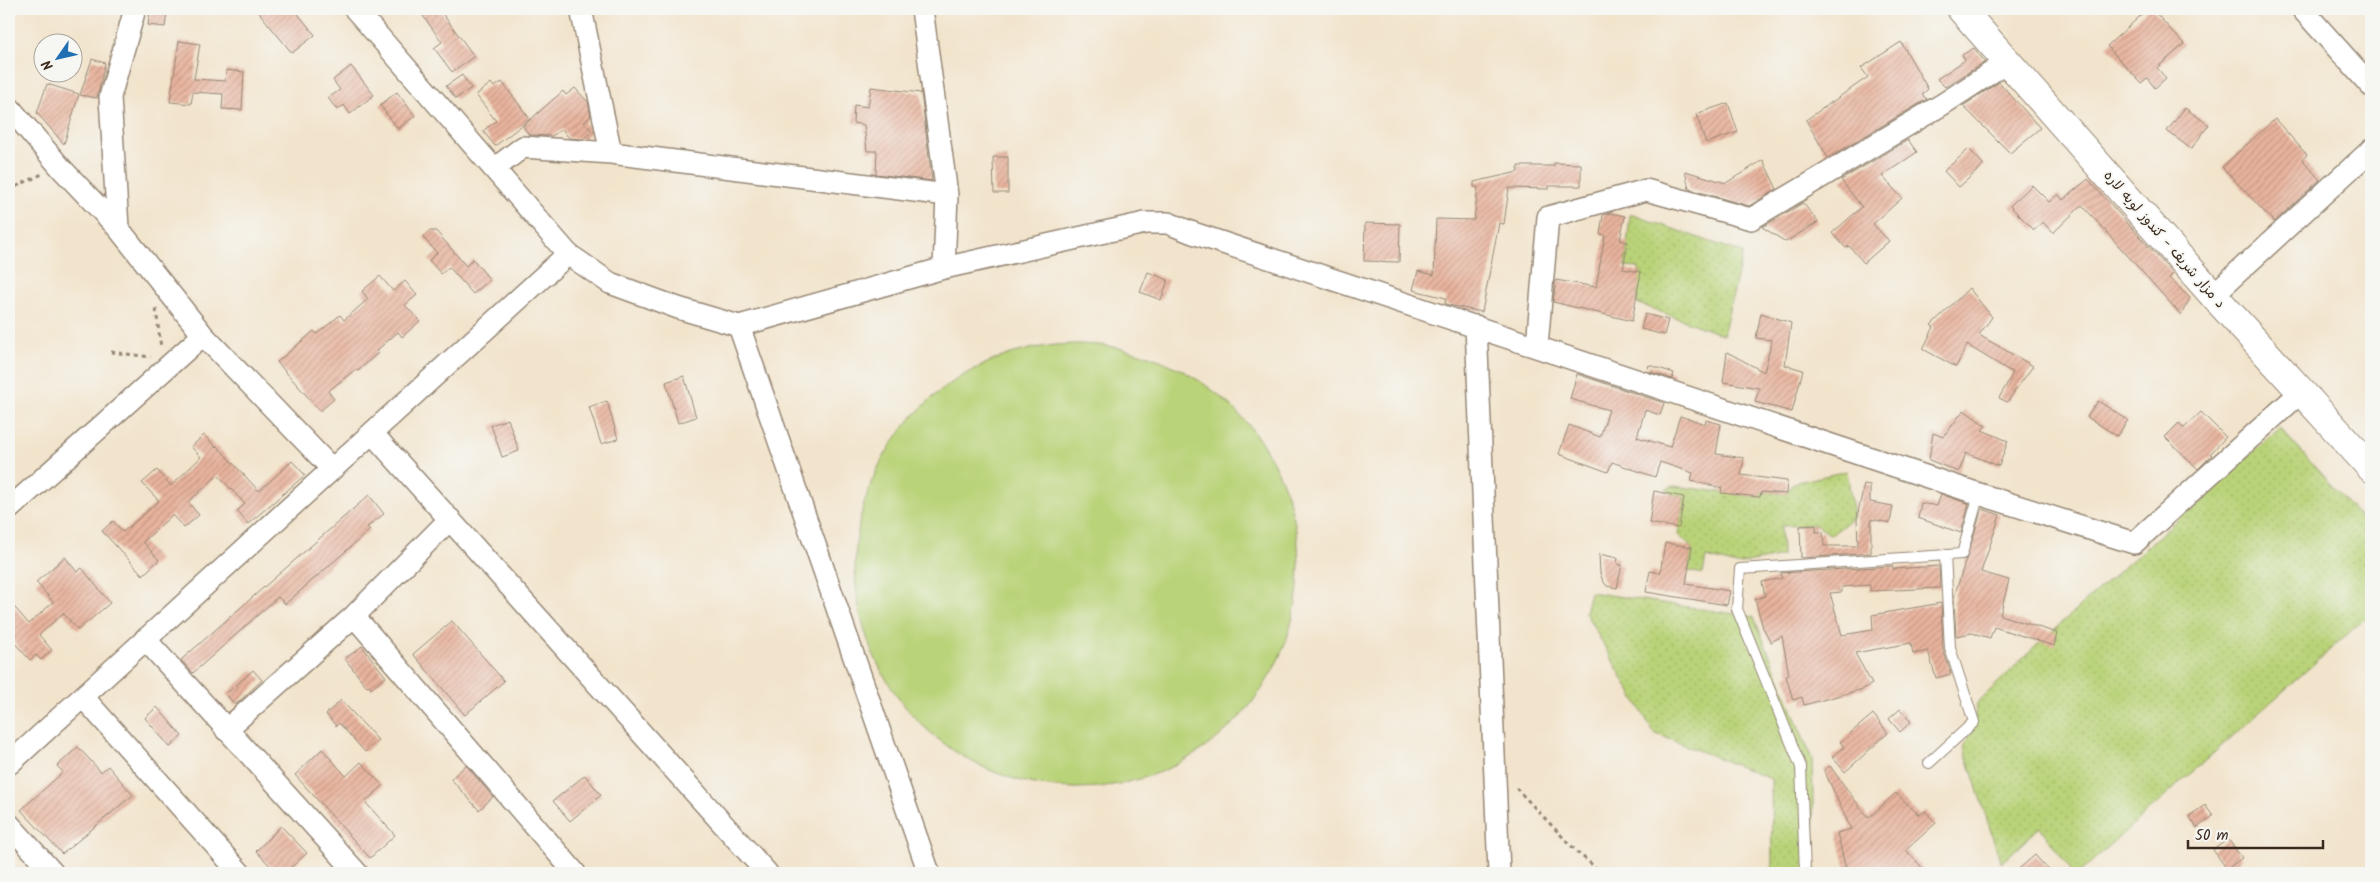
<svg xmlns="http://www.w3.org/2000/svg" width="2380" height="882" font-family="Kalam,'Playpen Sans Arabic',sans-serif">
	<defs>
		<pattern id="grass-dots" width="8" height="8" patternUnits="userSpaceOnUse" patternTransform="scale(1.25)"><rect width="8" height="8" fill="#b9d378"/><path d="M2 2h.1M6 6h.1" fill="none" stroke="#a0b567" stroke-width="1.8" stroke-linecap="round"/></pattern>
		<pattern id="building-hatch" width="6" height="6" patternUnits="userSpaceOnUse" patternTransform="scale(1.25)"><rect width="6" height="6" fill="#e9b49e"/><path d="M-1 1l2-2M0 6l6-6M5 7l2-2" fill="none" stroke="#be9380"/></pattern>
	</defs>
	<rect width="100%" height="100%" fill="#f6f6f2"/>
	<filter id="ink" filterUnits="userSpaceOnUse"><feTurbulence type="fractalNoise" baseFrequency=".02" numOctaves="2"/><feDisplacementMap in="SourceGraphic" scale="10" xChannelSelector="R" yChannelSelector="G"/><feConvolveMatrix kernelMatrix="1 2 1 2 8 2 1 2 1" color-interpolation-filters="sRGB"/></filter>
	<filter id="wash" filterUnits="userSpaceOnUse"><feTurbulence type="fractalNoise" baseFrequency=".0096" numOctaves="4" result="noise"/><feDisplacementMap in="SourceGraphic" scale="20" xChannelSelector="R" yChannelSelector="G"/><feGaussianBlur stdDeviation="1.12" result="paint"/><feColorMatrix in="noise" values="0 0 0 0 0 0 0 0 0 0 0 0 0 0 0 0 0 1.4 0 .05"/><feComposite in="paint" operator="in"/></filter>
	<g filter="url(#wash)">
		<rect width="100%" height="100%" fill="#f2e4cc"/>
		<path fill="url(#grass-dots)" stroke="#7a7e4b" d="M1630 214 1743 253 1723 335 1637 303 1639 268 1625 267Z
			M2280 428 2371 530V613L2079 873H2073L2040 827 2001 863 1964 748 1974 722 1977 703 2040 642Z
			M1847 471 1854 517 1831 535 1816 525 1781 526 1782 556 1737 565 1706 557 1703 574 1688 571 1692 548 1678 535 1684 497 1671 494 1666 489 1674 486 1760 497 1761 492 1786 494 1793 483Z
			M1590 592 1754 617 1812 759 1815 873H1774L1772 864 1771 779 1654 733 1585 612Z"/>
		<path fill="#b9d378" stroke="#7a7e4b" d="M855 566a222 222 0 1 1 444 0a222 222 0 1 1-444 0Z"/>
		<g id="blocks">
			<path fill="url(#building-hatch)" d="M256 9H294L315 35 292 53Z
				M418 9H439L474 56 452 72 434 48 442 42Z
				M2148 9H2152L2184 44 2157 68 2166 78 2155 88 2147 78 2141 83 2107 46Z
				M150 10 167 13 165 27 148 25Z
				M179 41 200 44 194 79 225 81 226 70 244 72 242 110 222 109 223 94 193 92 191 104 170 102Z
				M1901 42 1928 89 1922 95 1927 99 1828 158 1806 120 1868 77 1861 68Z
				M1974 48 1985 62 1945 87 1937 79 1965 60 1962 55Z
				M92 59 105 63 97 98 80 95Z
				M351 66 374 95 350 114 344 105 337 110 328 98 340 90 333 80Z
				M462 75 471 88 456 99 446 86Z
				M502 82 530 119 495 146 483 131 496 121 476 95 491 83 494 87Z
				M1999 82 2040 128 2010 153 1963 106Z
				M47 84 79 94 64 144 37 113Z
				M871 87 921 93 932 181 876 174 877 151H867L864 125 853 123 854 105 868 107Z
				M575 88 588 102 591 116 584 122 592 131 583 139 569 138 562 129 552 136 529 135 523 126 563 91 566 95Z
				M397 92 415 116 398 129 380 105Z
				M1728 103 1738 132 1706 143 1696 114Z
				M2185 108 2209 125 2191 149 2167 131Z
				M2275 119 2307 155 2302 159 2320 180 2274 222 2222 167Z
				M1908 140 1917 152 1882 176 1902 198 1873 224 1889 241 1864 263 1849 246 1846 248 1832 233 1862 207 1841 180Z
				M1969 149 1984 165 1959 187 1944 171Z
				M993 157H1008V193H994Z
				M1763 160 1777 189 1749 206 1689 189 1685 171 1726 183Z
				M1554 163 1581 164V186H1549V189L1509 188 1504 224 1499 223 1482 312 1449 305 1445 303 1446 298 1413 290 1418 271 1434 275 1436 219 1474 220 1478 187H1474V182L1518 172V166H1554Z
				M2088 179 2173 274 2169 278 2190 298 2181 315 2082 205 2053 233 2043 222 2034 230 2010 206 2032 185 2049 202 2058 194 2063 200Z
				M1803 203 1818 222 1786 242 1762 227Z
				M1610 213 1625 216 1620 240 1628 242 1623 269 1641 272 1632 321 1553 302 1556 280 1596 287 1605 235 1600 234 1603 215Z
				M1365 223 1400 224 1399 262 1364 261Z
				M430 231H436L466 266 473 259 490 280 473 294 449 267 441 274 429 260 437 253 423 237Z
				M1148 272 1168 280 1161 300 1140 292Z
				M380 276 393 291 405 281 417 295 405 305 420 321 402 337 398 332 376 351 378 353 358 371 356 369 328 391 334 399 320 411 277 362 314 331 317 334 340 315 344 320 368 299 362 291Z
				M1969 288 1992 317 1979 335 2033 366 2007 402 1999 398 2013 373 1967 345 1956 367 1923 349 1934 327 1931 325Z
				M1761 313 1791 323 1785 365 1803 370 1792 412 1755 402 1759 388 1723 382 1727 352 1764 372 1772 340 1756 338Z
				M1645 314 1668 320 1664 335 1641 329Z
				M1649 365 1674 373 1672 379 1647 371Z
				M1577 374 1664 403 1660 415 1645 410 1637 437 1670 447 1680 416 1705 424 1706 420 1721 424 1716 454 1744 458 1741 475 1787 481 1786 494 1761 492 1760 497 1721 493 1722 488 1691 481 1693 473 1660 462 1655 477 1612 462 1608 472 1559 454 1569 425 1600 437 1609 410 1570 399Z
				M684 376 696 417 678 423 666 382Z
				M607 401 618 439 601 444 589 407Z
				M2098 401 2128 420 2117 436 2087 417Z
				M1964 410 1986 426 1982 430 2008 441 1999 466 1966 453 1959 472 1929 460 1933 433 1943 437Z
				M2201 412 2226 437 2210 454 2212 455 2198 469 2165 437 2179 423 2184 428Z
				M508 419 519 451 502 457 491 425Z
				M204 435 216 447 217 446 259 491 292 461 305 475 248 524 237 511 245 504 218 475 188 502 199 515 184 528 172 515 143 542 159 560 143 575 102 531 113 521 123 532 159 501 142 483 157 470 171 486 201 457 191 447Z
				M1864 484 1870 485V502L1893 506 1890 523 1871 519V553L1801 558 1800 526 1816 525V532H1823L1824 546H1858L1857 518Z
				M1654 491 1684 497 1679 528 1649 523Z
				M1941 494 1969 504 1961 533 1918 518 1921 503 1937 506Z
				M369 495 384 514 367 527 370 530 285 604 278 597 193 673 181 660Z
				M1982 509 2000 515 1981 572 2009 580 2000 615 2057 633 2054 646 1994 627 1990 638 1972 633 1956 636 1954 597Z
				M1665 543 1692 547 1686 584 1730 591 1727 605 1646 592 1650 571 1660 573Z
				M1599 554 1618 558 1617 564 1622 565 1617 588 1607 586 1603 581 1600 573Z
				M65 557 77 572 82 568 110 603 78 630 63 613 39 635 52 650 41 660 36 655 30 660 9 637V601L29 624 53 602 36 582Z
				M1893 566V569L1939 566 1940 588 1870 591V585L1842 587V592L1830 593 1842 635 1873 630 1872 615 1941 603 1943 649 1951 674 1936 678 1928 651 1913 654 1911 643 1855 653 1872 684 1863 689 1804 705 1802 697 1793 700 1786 676 1789 675 1782 636 1771 642 1763 628 1755 599 1765 596 1762 582 1782 578 1781 573Z
				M452 621 504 681 465 715 413 654Z
				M362 646 386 677 371 689 369 685 367 687 345 659Z
				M253 670 262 680 235 705 226 694Z
				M341 700 378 740 365 752 339 723 336 726 326 714Z
				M157 707 182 736 170 747 145 718Z
				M1900 709 1911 722 1900 732 1889 719Z
				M1873 714 1888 733 1845 772 1832 757 1844 747 1840 742Z
				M78 747 101 772 108 766 133 795 62 854 21 810 63 772 57 766Z
				M322 749 346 776 361 762 383 786 365 802 395 835 370 858 295 775Z
				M466 765 493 797 479 810 451 779Z
				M1830 766 1868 818 1896 793 1919 815 1925 811 1936 823 1906 850 1927 873H1847L1837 833 1851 829 1824 770Z
				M585 775 601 795 570 821 553 801Z
				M2205 805 2213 816 2197 828 2189 816Z
				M281 826 307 853 285 873H277L256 851Z
				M2228 839 2242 858 2227 869 2213 850Z
				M2035 855 2051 873H2014Z"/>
		</g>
	</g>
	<g filter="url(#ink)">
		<use href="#blocks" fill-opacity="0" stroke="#968775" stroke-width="1"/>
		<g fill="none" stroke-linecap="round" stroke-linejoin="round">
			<defs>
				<path id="lane" d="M1929 763 1974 722 1950 648 1945 555
					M1805 873 1801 767 1737 609 1740 569 1962 554 1979 494"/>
				<path id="street" d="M355 9 568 254 610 283 678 308 739 326 944 268 1145 223H1168L1193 233 1979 494 2134 543 2301 392
					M581 9 611 153
					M922 9 947 195 944 268
					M2302 9 2371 86
					M9 107 61 168 118 228 203 335 332 469
					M494 169 523 147 611 153 947 195
					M118 228 110 97 135 9
					M2213 295 2371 150
					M739 326 929 873
					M1476 326 1499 873
					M1537 346 1548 217 1646 190 1751 219 1943 104 2009 61
					M372 433 767 873
					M9 509 203 335
					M354 616 575 873
					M145 639 357 873
					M83 697 240 873
					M226 730 354 616 450 519
					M9 764 568 254
					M9 824 53 873"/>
				<path id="primary" d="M1961 9 2213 295 2371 468"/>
			</defs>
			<use href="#lane" stroke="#968775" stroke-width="12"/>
			<use href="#street" stroke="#968775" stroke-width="24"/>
			<use href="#primary" stroke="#968775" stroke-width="30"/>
			<path stroke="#968775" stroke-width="3" stroke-dasharray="4 4" stroke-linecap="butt" d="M9 190 42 174
				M156 309 161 348
				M111 352 151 357
				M1516 788 1577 852 1602 873"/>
			<use href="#lane" stroke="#fff" stroke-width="10"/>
			<use href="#street" stroke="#fff" stroke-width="21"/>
			<use href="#primary" stroke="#fff" stroke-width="28"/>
		</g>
	</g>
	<g text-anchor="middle" stroke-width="4" stroke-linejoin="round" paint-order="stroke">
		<g font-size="14" fill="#3b2a1e" stroke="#f6f6f2">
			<text transform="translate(2165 239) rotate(49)" y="5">د مزار شریف - کندوز لویه لاره</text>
		</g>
	</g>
	<rect width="2380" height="882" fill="none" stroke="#f6f6f2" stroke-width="30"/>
	<g transform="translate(58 58) rotate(236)"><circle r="24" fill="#f6f6f2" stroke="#aba49d"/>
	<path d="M0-4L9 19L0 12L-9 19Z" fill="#1f6fb2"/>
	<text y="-8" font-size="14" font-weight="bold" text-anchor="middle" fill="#3b2a1e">N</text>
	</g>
	<path d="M2188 840v8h135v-8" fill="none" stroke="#3b2a1e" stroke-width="2.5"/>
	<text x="2195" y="840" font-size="15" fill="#3b2a1e" stroke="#f6f6f2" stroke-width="4" paint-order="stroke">50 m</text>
</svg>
